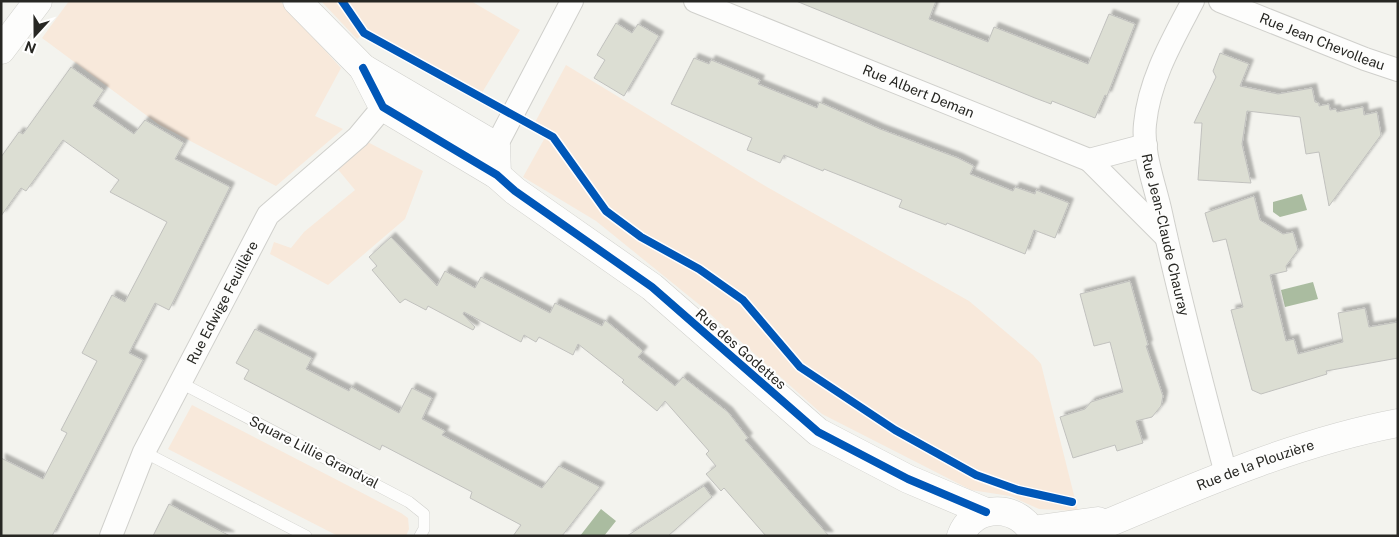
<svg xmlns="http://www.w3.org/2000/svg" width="1399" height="537" font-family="'Public Sans',sans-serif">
	<defs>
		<filter id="shadow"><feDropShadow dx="4.5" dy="-4.5" stdDeviation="1" flood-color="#0004"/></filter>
	</defs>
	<rect width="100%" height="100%" fill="#f3f3ee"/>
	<path fill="#f8e9db" d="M69 1H280L341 68 315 116 343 129 276 186 158 124 42 38Z
		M321 1H471L520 30 480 96 364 33 357 39Z
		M566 65 767 187 969 301 1033 355 1041 364 1078 511 1039 509 1010 496 971 490 822 414 701 306 596 221 523 177 547 134 533 126Z
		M358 137 423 171 405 219 328 285 270 254 274 242 291 248 304 232 355 190 331 161Z
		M192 405 401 513 408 518 409 529 406 536H338L168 449Z"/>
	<path fill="#aabca0" d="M1302 194 1307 210 1280 217 1273 212V202Z
		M1313 282 1318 299 1285 307 1281 290Z
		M601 509 616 521 604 536H580Z"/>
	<path fill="#dcded3" stroke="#c1c1be" filter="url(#shadow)" d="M796 1H936L929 19 988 42 994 27 1088 64 1109 14 1135 24 1107 96 1105 95 1095 118 1052 101 1051 104 1035 98Z
		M616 23 632 33 638 24 659 36 624 96 594 78 605 60 597 55Z
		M1220 53 1249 64 1240 86 1278 94 1312 88 1315 102 1319 103V106L1329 104 1330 110 1336 109 1337 112 1363 107 1364 115 1377 112 1381 135 1329 206 1319 152 1306 154 1300 117 1247 111 1242 144 1251 183 1198 180 1202 123H1194L1216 77 1213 71Z
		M694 58 709 64 711 60 721 64 760 80 758 84 817 108 819 102 880 129 958 158 974 166 970 174 1013 191 1015 187 1035 194 1036 190 1069 203 1055 238 1034 230 1025 254 947 223 946 225 899 207 902 200 824 169 823 171 784 155 780 163 747 150 752 138 671 104Z
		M71 67 104 90 93 106 134 134 145 120 184 143 175 159 230 187 169 310 155 303 129 353 143 360 52 536H1V458L43 479 67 433 61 430 97 361 82 353 112 295 125 302 167 222 110 192 119 180 63 140 26 191 21 188 1 216V157L19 132 23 134Z
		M1254 196 1260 220 1283 234 1293 232 1298 250 1286 266 1287 271 1270 275 1286 341 1294 339 1298 354 1343 342 1338 313 1365 308 1369 327 1398 322V358L1326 371 1327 374 1261 394 1252 390 1231 310 1243 307 1226 239 1213 242 1205 213Z
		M391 237 437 286 445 271 475 288 481 277 550 313 555 303 602 326 605 320 643 351 638 357 675 386 683 377 728 412 748 438 745 440 829 536H766L724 488 721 491 706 474 716 466 706 454 709 451 665 401 657 411 622 382 624 380 578 344 573 355 539 337 536 342 524 335 521 342 464 312 463 314 475 327 473 330 428 306 426 310 405 299 400 303 372 270 377 266 369 257Z
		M1130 281 1148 345 1146 346 1163 396 1161 406 1152 417 1136 421 1143 443 1117 451 1115 445 1073 458 1060 417 1085 409 1091 402 1123 392 1110 342 1094 346 1080 294Z
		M255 329 312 358 306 369 349 391 351 387 399 413 412 388 432 398 422 419 445 431 442 435 542 488 559 466 600 487 562 536H513L521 525 470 498 472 492 382 445 380 450 244 379 249 370 236 363Z
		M704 486 712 497 668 536H627Z
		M169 504 230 536H153Z"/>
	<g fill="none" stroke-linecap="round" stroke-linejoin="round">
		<defs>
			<path id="lane" d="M181 383 409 502 424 514V529L420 536
				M144 452 306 536"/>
			<g id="street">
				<path id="s1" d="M695 1 1089 160 1146 145"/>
				<path id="s2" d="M1193 1C1173 39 1149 80 1145 124 1142 153 1155 185 1161 213 1180 301 1203 388 1226 474"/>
				<path id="s3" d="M1220 1 1365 59 1398 70"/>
				<path d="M496 146 572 1"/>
				<path d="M1089 160 1166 237"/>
				<path id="s4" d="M111 536 144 452 268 215 358 137 383 107"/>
			</g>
			<g id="secondary">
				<path d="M297 1 363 68 496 146 497 175"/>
				<path d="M1 50 38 1"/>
				<path d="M363 68 383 107 497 175 515 191 652 287 818 432 908 479 986 512"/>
				<path d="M1032 530 1098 521"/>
				<path d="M961 536C973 502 1022 504 1034 536"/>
				<path id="s5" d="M1077 536C1181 493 1287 444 1398 423"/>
			</g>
		</defs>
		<use href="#lane" stroke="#d0d0cc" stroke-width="12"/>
		<use href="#street" stroke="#d0d0cc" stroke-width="24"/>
		<use href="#secondary" stroke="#d0d0cc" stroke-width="29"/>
		<use href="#lane" stroke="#fdfdfc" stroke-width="11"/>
		<use href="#street" stroke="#fdfdfc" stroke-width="22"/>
		<use href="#secondary" stroke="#fdfdfc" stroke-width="28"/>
		<defs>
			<path id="cycleway" d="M342 1 364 33 553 137 606 211 641 237 699 269 743 300 800 367 895 430 976 475 1018 490 1072 502
				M363 68 383 107 497 175 515 191 652 287 818 432 908 479 986 512"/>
		</defs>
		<use href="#cycleway" stroke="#fff" stroke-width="11"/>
		<use href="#cycleway" stroke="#0057b8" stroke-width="8"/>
	</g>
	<g text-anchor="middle" stroke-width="4" stroke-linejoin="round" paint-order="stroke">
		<g font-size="14" fill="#272723" stroke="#fff">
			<text dy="5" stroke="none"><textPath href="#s3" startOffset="110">Rue Jean Chevolleau</textPath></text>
			<text dy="5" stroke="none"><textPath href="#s1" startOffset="241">Rue Albert Deman</textPath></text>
			<text dy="5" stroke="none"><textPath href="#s2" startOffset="246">Rue Jean-Claude Chauray</textPath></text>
			<text dy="5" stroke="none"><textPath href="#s4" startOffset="259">Rue Edwige Feuillère</textPath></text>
			<text transform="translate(741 349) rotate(41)" y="5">Rue des Godettes</text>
			<text transform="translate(314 452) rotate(27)" y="5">Square Lillie Grandval</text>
			<text dy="5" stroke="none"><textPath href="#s5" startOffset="192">Rue de la Plouzière</textPath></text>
		</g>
	</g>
	<rect width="1399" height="537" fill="none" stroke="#272723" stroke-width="5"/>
	<g transform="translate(35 35) rotate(201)" stroke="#ffffff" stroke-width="4" paint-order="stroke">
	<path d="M0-4L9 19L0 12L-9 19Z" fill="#272723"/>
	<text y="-8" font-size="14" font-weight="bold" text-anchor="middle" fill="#272723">N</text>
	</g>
</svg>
